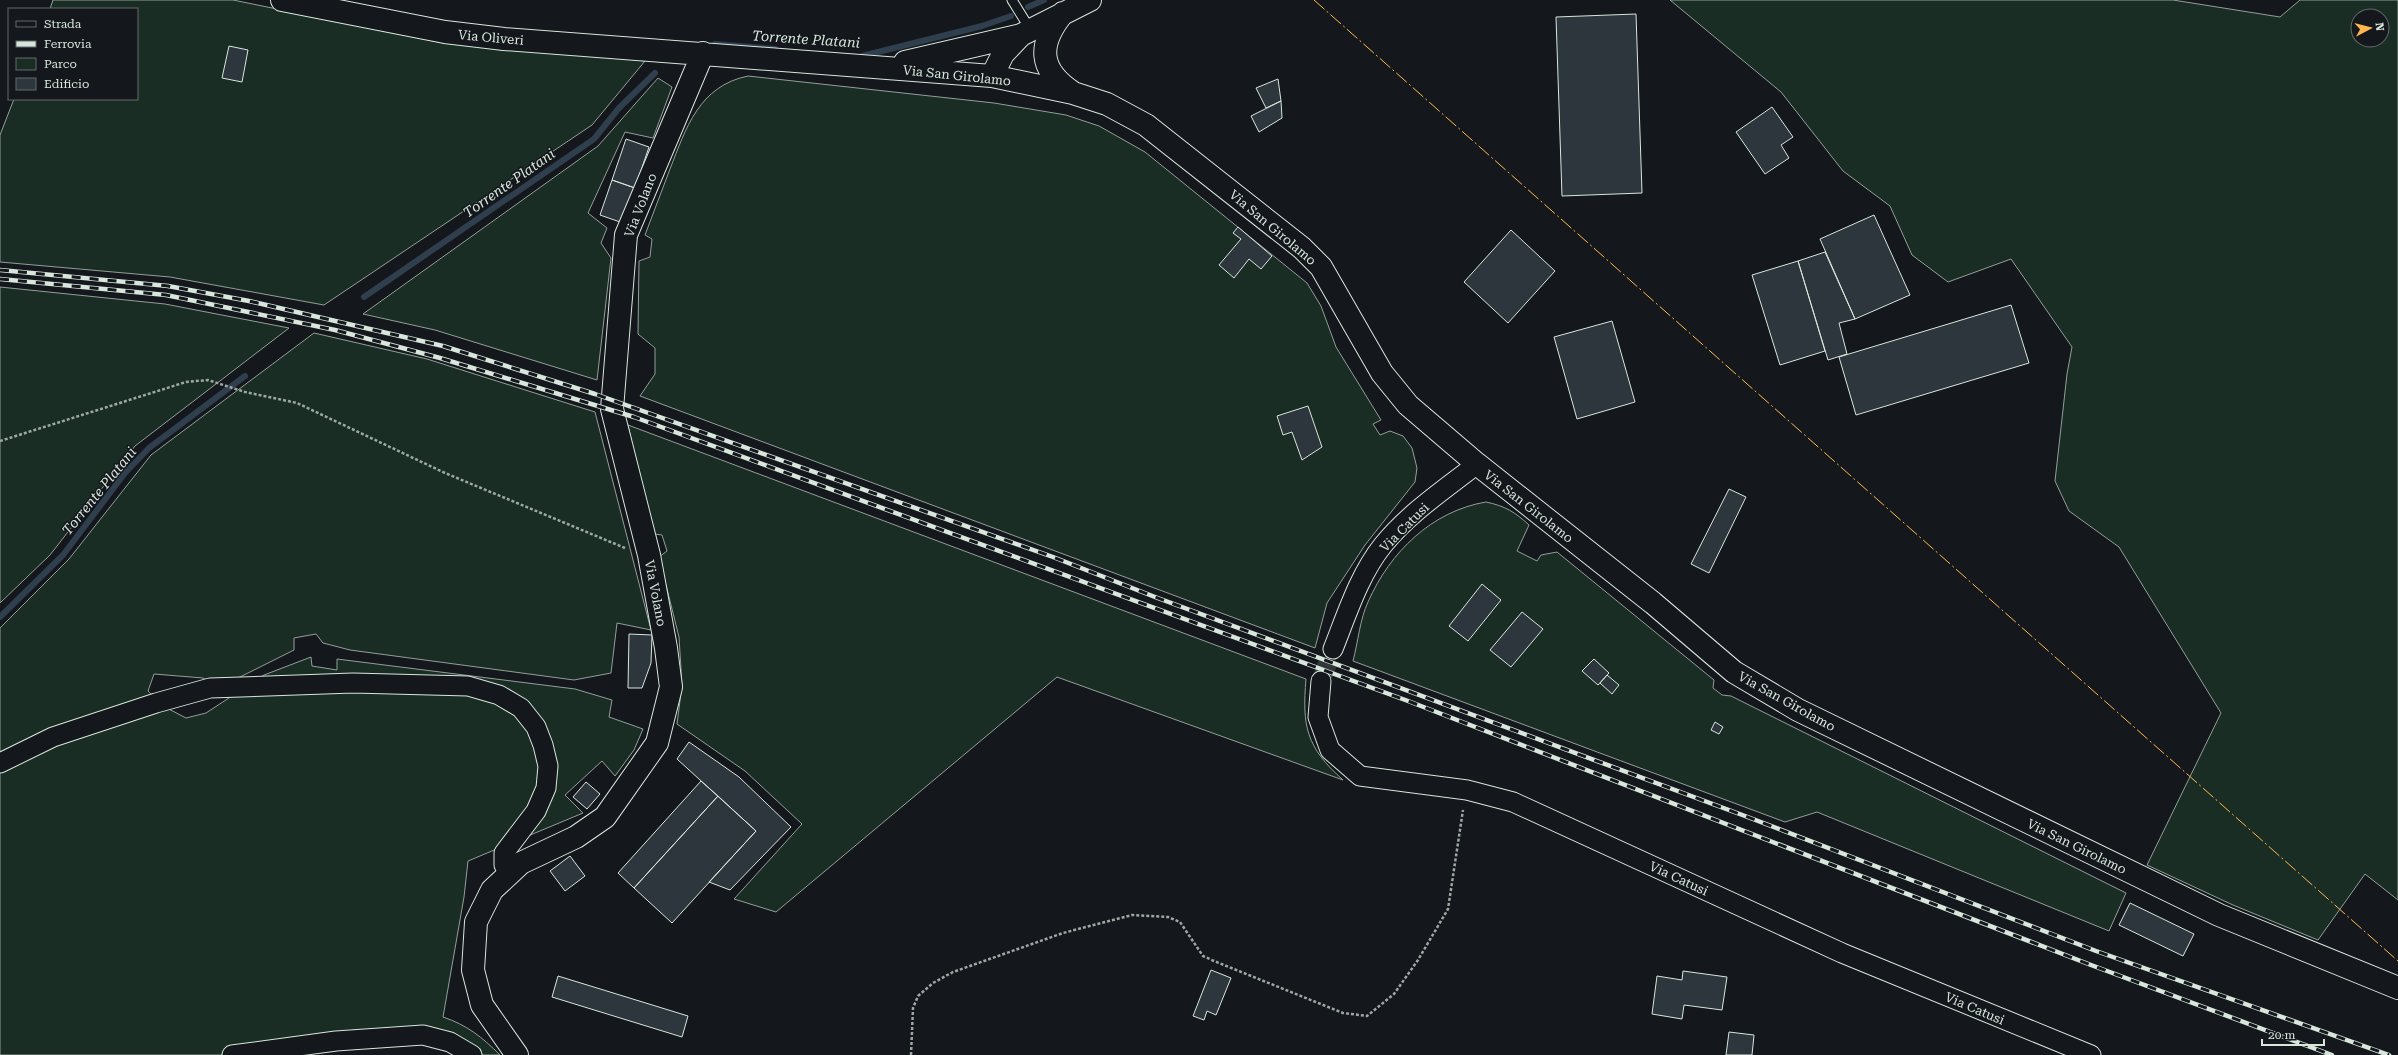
<svg xmlns="http://www.w3.org/2000/svg" width="2398" height="1055" font-family="'Roboto Serif',serif">
	<rect width="100%" height="100%" fill="#14181c"/>
	<path fill="#1a2d24" stroke="#939e99" fill-rule="evenodd" d="M53 0H233L443 43 504 49 558 51 645 61 592 125 324 305 170 277 0 262V135L14 99H137V9H50Z
		M1670 0H2173L2280 17 2300 0H2398V900L2365 874 2318 940 2233 905 2147 865 2221 713 2119 547 2069 511 2055 481 2067 374 2072 347 2011 259 1948 282 1912 255 1890 206 1843 171 1781 92ZM2358 16H2382V40H2358Z
		M748 76 994 103 1066 115 1099 126 1145 152 1307 283 1321 306 1336 347 1381 420 1373 424 1380 435 1390 431 1403 436 1412 448 1417 468 1415 482 1365 545 1327 603 1315 648 640 396 655 374V348L638 334 639 261 650 257 652 239 645 235C653 213 662 191 670 169 686 128 699 86 748 76Z
		M658 78 672 87 653 138 625 132 588 213 607 228 601 243 611 258 597 380 435 330 363 314 598 146Z
		M0 287 165 304 289 328 135 446 50 555 0 603Z
		M314 333 427 359 595 412 651 630 617 623 611 673 574 680 350 650 323 643 316 634 294 638V650L218 688 203 678 154 674 148 691 163 706 186 718 206 713 264 675 311 657 312 666 337 670V659L575 689 612 700 609 717 643 729 634 750 615 776 602 761 565 795 583 813 468 861 464 897 443 1017C467 1025 482 1037 500 1055H482L465 1041 322 1036 221 1055H0V628L69 559 151 455Z
		M628 425 1306 679C1302 726 1306 747 1343 780L1057 677 776 912 734 899 802 824 745 771 677 724 682 685 679 637 659 557 667 551 662 535 654 534 650 525Z
		M1486 502C1505 506 1515 512 1529 525L1517 551 1537 561 1541 555 1557 552 1714 680 1713 688 1722 695 1731 696 2126 893 2109 931 1817 812 1785 822 1353 661C1358 642 1360 619 1368 602 1390 552 1432 511 1486 502Z"/>
	<g fill="none" stroke-linecap="round" stroke-linejoin="round">
		<path stroke="#2f3f4d" stroke-width="6" d="M1028 7 1044 0
			M715 44 775 49
			M862 56 982 26 1011 16
			M364 297 594 139 619 108 655 73
			M0 617 63 555 125 473 149 448 245 376"/>
	</g>
	<path fill="#2c363c" stroke="#d8e6dc" d="M1636 14 1642 193 1562 196 1556 17Z
		M229 46 248 50 242 82 222 78Z
		M1278 79 1281 101 1266 108 1256 88Z
		M1281 101 1282 118 1259 132 1251 116Z
		M1772 107 1793 137 1781 145 1789 158 1765 174 1736 132Z
		M626 139 649 147 635 188 612 180Z
		M612 180 635 188 623 223 600 215Z
		M1874 215 1910 295 1855 319 1820 239Z
		M1238 227 1272 256 1261 269 1249 259 1234 278 1219 265 1241 239 1233 233Z
		M1511 230 1555 271 1508 323 1464 282Z
		M1825 252 1855 319 1839 323 1847 354 1828 360 1798 261Z
		M1798 261 1825 351 1780 365 1752 275Z
		M2011 305 2029 363 1856 415 1839 357Z
		M1612 321 1635 402 1577 419 1554 337Z
		M1308 406 1322 447 1302 460 1292 432 1283 435 1277 416Z
		M1729 489 1746 497 1709 573 1691 564Z
		M1482 584 1501 600 1468 641 1449 626Z
		M1522 612 1543 629 1511 667 1490 650Z
		M629 634 652 635 651 663 642 688H628Z
		M1594 659 1609 673 1598 685 1582 671Z
		M1607 675 1619 685 1612 694 1600 683Z
		M1715 722 1723 727 1719 734 1711 730Z
		M689 742 739 777 791 827 730 890 709 882 756 831 677 759Z
		M701 781 718 796 634 888 618 873Z
		M586 782 600 794 587 809 573 797Z
		M718 796 756 831 672 923 634 888Z
		M570 856 585 876 565 891 550 871Z
		M2130 903 2194 934 2183 956 2119 925Z
		M1211 970 1231 978 1216 1015 1207 1011 1204 1020 1193 1016Z
		M1683 971 1727 977 1722 1010 1684 1005 1682 1019 1652 1014 1657 976 1682 980Z
		M558 976 688 1016 682 1037 552 997Z
		M1729 1032 1754 1035 1752 1055H1726Z"/>
	<g fill="none" stroke-linecap="round" stroke-linejoin="round">
		<path stroke="#313739" stroke-width="19" stroke-dasharray="19 10" stroke-linecap="butt" d="M1321 681 1333 649"/>
		<defs>
			<path id="lane" d="M1012 0 1030 29"/>
			<path id="street" d="M1333 649C1347 614 1359 575 1383 545 1409 513 1445 489 1477 464
				M1321 681 1318 717 1330 750 1360 776 1467 790 1513 802 1842 953 2091 1055
				M0 763 53 737 156 703 210 688 353 683 468 686 499 695 521 708 536 727 543 745 548 766 546 788 536 811 504 853V865L509 874
				M232 1055 336 1041 423 1035 450 1042 472 1055"/>
			<path id="secondary" d="M282 0 445 32 504 39 992 76 1073 93 1107 104 1146 125 1302 248 1321 267 1382 373 1408 405 1477 464 1653 603 1734 672 1798 710 2219 915 2398 988
				M1063 13C1038 44 1038 69 1072 92
				M905 62 1021 35
				M992 76 1003 54 1021 35 1090 0
				M517 1055 482 1005 473 970 476 922 492 890 521 863 576 837 605 817 657 743 671 687 666 648 649 555 612 409 626 235 703 53"/>
		</defs>
		<use href="#lane" stroke="#d8e6dc" stroke-width="11"/>
		<use href="#street" stroke="#d8e6dc" stroke-width="21"/>
		<use href="#secondary" stroke="#d8e6dc" stroke-width="24"/>
		<path stroke="#9da8a2" stroke-width="2.5" stroke-dasharray="3 2" stroke-linecap="butt" d="M0 441 186 382 208 380 245 392 297 403 445 473 625 548
			M911 1055 913 1008 918 996 933 983 953 972 1063 933 1132 915 1168 917 1180 922 1203 956 1214 961 1343 1013 1367 1016 1394 994 1418 960 1448 909 1463 810"/>
		<use href="#lane" stroke="#14181c" stroke-width="9"/>
		<use href="#street" stroke="#14181c" stroke-width="19"/>
		<use href="#secondary" stroke="#14181c" stroke-width="22"/>
		<defs>
			<path id="rail" d="M0 270 168 286 249 301 443 346 595 394 1053 557 1155 597 1745 816 2096 951 2389 1055
				M0 279 166 295 335 330 440 358 634 417 1408 701 2091 965 2332 1055"/>
		</defs>
		<use href="#rail" stroke="#d8e6dc" stroke-width="4.5"/>
		<use href="#rail" stroke="#14181c" stroke-width="3" stroke-dasharray="9" stroke-linecap="butt"/>
		<path stroke="#ffb74d" stroke-width="1" stroke-dasharray="14 3 2 3" stroke-linecap="butt" d="M1314 0 2398 961"/>
	</g>
	<g text-anchor="middle" stroke-width="3" stroke-linejoin="round" paint-order="stroke">
		<g font-size="13" fill="#d8e6dc" stroke="#14181c">
			<text transform="translate(491 37) rotate(5)" y="5">Via Oliveri</text>
			<text transform="translate(957 75) rotate(6)" y="5">Via San Girolamo</text>
			<text transform="translate(640 205) rotate(-69)" y="5">Via Volano</text>
			<text transform="translate(1273 227) rotate(40)" y="5">Via San Girolamo</text>
			<text transform="translate(1529 506) rotate(38)" y="5">Via San Girolamo</text>
			<text transform="translate(1404 527) rotate(-45)" y="5">Via Catusi</text>
			<text transform="translate(656 593) rotate(79)" y="5">Via Volano</text>
			<text transform="translate(1787 701) rotate(29)" y="5">Via San Girolamo</text>
			<text transform="translate(2077 846) rotate(26)" y="5">Via San Girolamo</text>
			<text transform="translate(1679 878) rotate(25)" y="5">Via Catusi</text>
			<text transform="translate(1975 1008) rotate(23)" y="5">Via Catusi</text>
		</g>
		<g font-size="14" font-style="italic" fill="#d8e6dc" stroke="#14181c">
			<text transform="translate(806 39) rotate(4)" y="5">Torrente Platani</text>
			<text transform="translate(509 183) rotate(-35)" y="5">Torrente Platani</text>
			<text transform="translate(99 491) rotate(-51)" y="5">Torrente Platani</text>
		</g>
	</g>
	<rect x="8" y="8" width="130" height="92" fill="#14181c" stroke="#626a69"/>
	<rect x="16" y="21" width="20" height="6" fill="#14181c" stroke="#626a69"/>
	<text x="44" y="28" font-size="12" fill="#d8e6dc">Strada</text>
	<rect x="16" y="41" width="20" height="6" fill="#d8e6dc" stroke="#626a69"/>
	<text x="44" y="48" font-size="12" fill="#d8e6dc">Ferrovia</text>
	<rect x="16" y="58" width="20" height="12" fill="#1a2d24" stroke="#626a69"/>
	<text x="44" y="68" font-size="12" fill="#d8e6dc">Parco</text>
	<rect x="16" y="78" width="20" height="12" fill="#2c363c" stroke="#626a69"/>
	<text x="44" y="88" font-size="12" fill="#d8e6dc">Edificio</text>
	<g transform="translate(2370 28) rotate(83)"><circle r="19" fill="#14181c" stroke="#626a69"/>
	<path d="M0-3L7 15L0 10L-7 15Z" fill="#ffb74d"/>
	<text y="-6" font-size="11" font-weight="bold" text-anchor="middle" fill="#d8e6dc">N</text>
	</g>
	<path d="M2262 1039v6h62v-6" fill="none" stroke="#d8e6dc" stroke-width="2"/>
	<text x="2268" y="1039" font-size="12" fill="#d8e6dc" stroke="#14181c" stroke-width="3" paint-order="stroke">20 m</text>
</svg>
